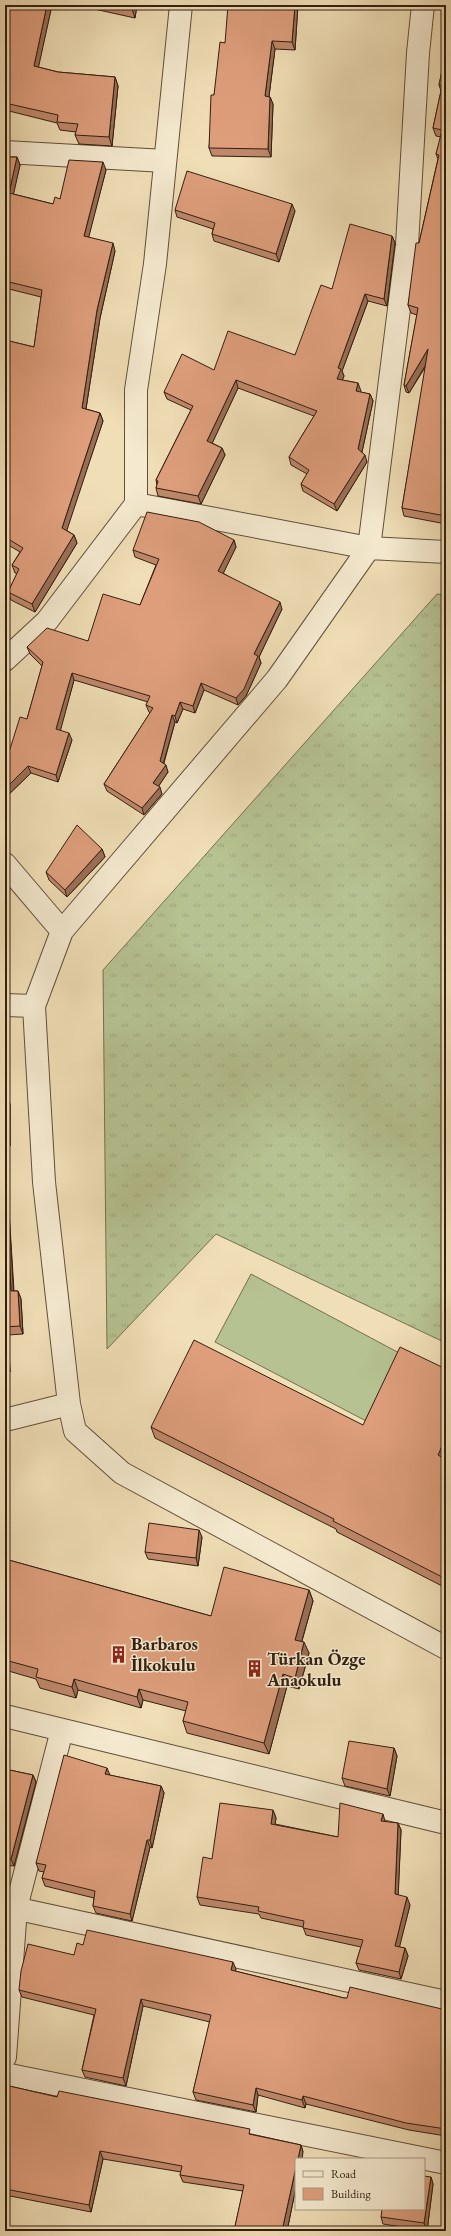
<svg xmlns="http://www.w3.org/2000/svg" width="451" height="2236" font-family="'EB Garamond',serif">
	<defs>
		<pattern id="grass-tufts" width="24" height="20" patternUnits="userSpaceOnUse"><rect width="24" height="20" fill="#b6c291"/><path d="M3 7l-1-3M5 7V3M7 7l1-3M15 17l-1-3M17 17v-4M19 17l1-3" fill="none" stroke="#9da67c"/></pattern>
	</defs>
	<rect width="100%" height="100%" fill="#f0deb6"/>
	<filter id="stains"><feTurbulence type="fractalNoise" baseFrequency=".005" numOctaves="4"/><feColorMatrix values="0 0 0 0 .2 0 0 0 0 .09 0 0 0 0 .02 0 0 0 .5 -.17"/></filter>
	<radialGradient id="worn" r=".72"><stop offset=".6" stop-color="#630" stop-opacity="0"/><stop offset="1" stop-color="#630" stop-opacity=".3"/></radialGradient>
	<path fill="url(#grass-tufts)" stroke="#747051" d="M437 594 446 595V1343L216 1234 107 1349 103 970Z"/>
	<path fill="#b6c291" stroke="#747051" d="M251 1274 403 1355 368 1422 215 1342Z"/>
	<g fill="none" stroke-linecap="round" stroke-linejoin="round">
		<defs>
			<path id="minor" d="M5 152 165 161
				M136 504 369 548 446 552
				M5 660 47 621 136 504V390L155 264 181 5
				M5 864 62 931
				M5 1005 34 1006
				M69 1404 44 1182 34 1006 62 931 277 679 369 548 407 245 418 53 423 5
				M5 1420 69 1404 75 1431 122 1473 446 1648
				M5 1716 446 1823
				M5 1906 446 2002
				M5 2057 16 1908 62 1730
				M5 2074 446 2163"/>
		</defs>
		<use href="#minor" stroke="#624f3a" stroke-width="24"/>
		<use href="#minor" stroke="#f5ead0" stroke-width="22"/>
	</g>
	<path fill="#bf886b" stroke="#321f11" d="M5 5H52L38 67 58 72 115 77 118 86 112 146 79 144 75 135 76 132 60 130 57 123 5 110Z
		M76 5H137L135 18Z
		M298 5 295 50 275 49 269 96 270 97 273 104 271 157 212 156 209 148 214 95 225 43Z
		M446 52V524L404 516 402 508 426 366 409 393 406 392 404 385 417 315 411 313 408 305 419 243 438 159 436 154 441 137 436 136 433 128 441 91 439 85Z
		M5 157H17L20 165 13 194 53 204 60 199 106 170 88 237 115 251 100 318 86 409 100 413 103 421 66 530 74 535 77 543 35 612 11 600 8 592 17 574 15 573 12 565 20 552 5 543V340L34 347 41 297 5 288Z
		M175 210 295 211 279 262 214 241 212 234 213 229 177 217Z
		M392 236 395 243 387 306 368 301 342 371 344 376 342 380 358 383 360 392 370 394 373 401 362 452 367 462 337 511 303 491 301 484 307 474 291 465 289 457 314 416 238 388 212 443 222 448 225 455 201 504 158 496 156 488 157 485 156 480 191 410 167 399 164 392 214 370 295 355 332 289Z
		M234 540 236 547 223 573 282 609 259 657 261 663 246 696 238 705 204 690 195 713 183 709 177 723 175 722 164 763 168 772 158 787 162 794 144 815 107 791 104 784 150 713 149 712 146 705 148 702 74 680 60 730 72 740 58 782 31 773 5 798V765L27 719 42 666 30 654 27 647 88 641 140 605 156 565 135 557 133 550Z
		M102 849 105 857 67 897 49 880 46 872Z
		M5 1095 10 1104V1146H5L14 1291H18L21 1299 23 1334 8 1335 10 1372H5Z
		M363 1425 446 1460V1588L337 1532 336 1529 155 1438 151 1427Z
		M202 1537 198 1566 148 1559 145 1552Z
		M5 1559 211 1616 309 1590 313 1601 302 1641 309 1653 299 1689 287 1686 269 1754 187 1733 183 1721 186 1711 143 1700 141 1708 78 1690 76 1698 40 1688 36 1679 5 1670Z
		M394 1748 397 1756 390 1796 345 1786 342 1778Z
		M5 1769 33 1775 36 1782 14 1866 5 1865Z
		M109 1775 161 1786 164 1793 152 1848 150 1847 132 1921 96 1913 93 1906 94 1898 45 1886 42 1878 44 1872 39 1871 36 1863Z
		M273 1810 276 1818 275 1824 338 1837 385 1821V1822L398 1823 401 1830 398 1895 410 1905 399 1947 405 1948 408 1956 401 1979 359 1970 356 1963 361 1947 306 1935 303 1927 261 1918 259 1914 200 1905 197 1897 212 1859Z
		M83 1945 236 1969 235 1971 344 1998 446 2010V2136L409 2130 306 2104 305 2108 258 2095 256 2112 196 2100 193 2092 210 2022 143 2006 126 2086 85 2077 82 2070 94 2015 22 1997 19 1990 74 1955Z
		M5 2085 57 2097 251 2134 301 2145 303 2152 296 2159V2187L287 2231H234L243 2191 183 2182 180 2175 181 2172 103 2159 91 2212 5 2195Z
		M431 2177 433 2184 427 2231 383 2224 381 2217Z"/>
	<path fill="#9b6f57" stroke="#321f11" d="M47 5H52L37 74 34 66Z
		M132 5H137L135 18 132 9Z
		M295 5H298L295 50 292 42Z
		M272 41 275 49 268 104 265 96Z
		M115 77 118 86 112 146 109 137Z
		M270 97 273 104 271 157 268 149Z
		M17 157 20 165 12 201 9 193Z
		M103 162 106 170 87 244 84 236Z
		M292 204 295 211 279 262 276 254Z
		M392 236 395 243 387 306 384 299Z
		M113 243 115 251 100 318 85 415 82 408 97 310Z
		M365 294 368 301 342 371 344 376 340 386 337 379 338 368Z
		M428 349 431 356 409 393 406 386Z
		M236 380 238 388 210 448 207 441Z
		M358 383 361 391 359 398 356 391Z
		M370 394 373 401 361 456 358 449Z
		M100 413 103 421 65 536 62 528Z
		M222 448 225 455 201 504 198 496Z
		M365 455 367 462 337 511 334 504Z
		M74 535 77 543 35 612 32 604Z
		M234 540 236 547 221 578 218 571Z
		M280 602 282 609 259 657 261 663 246 696 238 705 236 698 254 654Z
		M72 673 74 680 59 736 56 729Z
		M201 683 204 690 195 713 193 706Z
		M180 702 183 709 177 723 175 716Z
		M172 715 175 722 162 768 160 761Z
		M69 733 72 740 58 782 56 775Z
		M166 765 168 772 156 790 153 783Z
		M28 766 31 773 5 798V789Z
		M160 787 162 794 144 815 142 808Z
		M102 849 105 857 67 897 65 890Z
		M7 1095 10 1104V1146L7 1138Z
		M5 1145V1146L14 1300 11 1291 5 1187Z
		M18 1291 21 1299 23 1334 20 1326Z
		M5 1328 8 1335 10 1372 7 1363Z
		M446 1437V1457L442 1466 438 1455Z
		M199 1530 202 1537 198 1566 196 1558Z
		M309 1590 313 1601 299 1651 295 1640Z
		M304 1642 309 1653 299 1689 295 1678Z
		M283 1674 287 1686 269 1754 264 1743Z
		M74 1679 78 1690 76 1698 72 1687Z
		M139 1689 143 1700 141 1708 137 1697Z
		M394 1748 397 1756 390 1796 387 1789Z
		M107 1768 110 1775 108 1782 105 1774Z
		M33 1775 36 1782 14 1866 11 1859Z
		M161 1786 164 1793 152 1848 150 1840Z
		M273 1810 276 1818 274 1831 271 1824Z
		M383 1814 385 1821 384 1829 381 1821Z
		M398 1823 401 1830 398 1901 395 1894Z
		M147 1840 150 1847 132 1921 130 1914Z
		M407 1897 410 1905 398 1953 395 1946Z
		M405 1948 408 1956 401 1979 399 1972Z
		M233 1962 236 1969 234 1977 231 1970Z
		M141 1999 143 2006 126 2086 123 2078Z
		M446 2066V2085L443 2078Z
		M256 2088 258 2095 256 2112 253 2105Z
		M303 2096 306 2104 305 2108 302 2100Z
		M301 2145 303 2152 302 2159H298Z
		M100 2151 103 2159 91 2212 89 2205Z
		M296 2167V2187L287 2231H282Z
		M431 2177 433 2184 427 2231 424 2223Z"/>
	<path fill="#de9e7c" stroke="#321f11" d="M5 5H47L34 66 58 72 115 77 109 137 75 135 78 124 57 122 58 115 5 103Z
		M112 5H132V9Z
		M228 5H295L292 42 272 41 265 96 270 97 268 149 209 148 211 95H214L220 42 225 43Z
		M446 52V516L402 508 428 349 406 386 404 385 418 308 408 305 416 243H419L439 155 436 154 442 130 433 128 442 86 439 85Z
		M5 157H17L9 193 53 204 55 197 60 199 69 160 103 162 84 236 113 243 97 310 82 408 100 413 62 528 74 535 32 604 8 592 19 569 12 565 23 548 5 537V340L34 347 42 290 5 281Z
		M187 171 292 204 276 254 212 234 215 223 175 210Z
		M350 224 392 236 384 299 365 294 338 368 341 369 337 379 358 383 356 391 370 394 358 449 365 455 334 504 301 484 309 470 289 457 317 411 236 380 207 441 222 448 198 496 156 488 158 481 156 480 193 406 164 392 182 354 214 370 228 331 295 355 321 285 332 289Z
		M147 512 199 522 234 540 218 571 280 602 254 654 258 656 244 689 236 698 201 683 193 706 180 702 175 716 172 715 160 761 166 765 153 783 160 787 142 808 104 784 153 708 146 705 150 696 72 673 56 729 69 733 56 775 28 766 5 789V765L20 717 27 719 43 662 27 647 47 628 88 641 103 594 140 605 159 559 133 550Z
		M77 825 102 849 65 890 46 872Z
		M5 1095H7V1138H5Z
		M5 1187 11 1291H18L20 1326 5 1327Z
		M5 1334 7 1363H5Z
		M194 1340 363 1425 400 1347 446 1369V1437L438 1455 446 1460V1579L333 1521 334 1519 151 1427Z
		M149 1523 199 1530 196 1558 145 1552Z
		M5 1559 211 1616 224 1567 309 1590 295 1640 304 1642 295 1678 283 1674 264 1743 183 1721 188 1702 139 1689 137 1697 74 1679 72 1687 36 1677 38 1669 5 1660Z
		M349 1741 394 1748 387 1789 342 1778Z
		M64 1755 107 1768 105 1774 161 1786 150 1840H147L130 1914 93 1906 95 1891 42 1878 46 1865 36 1863Z
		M5 1769 33 1775 11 1859 5 1858Z
		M220 1803 273 1810 271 1824 338 1837 340 1803 383 1814 381 1821 398 1823 395 1894 407 1897 395 1946 405 1948 399 1972 356 1963 363 1940 303 1928 304 1921 258 1911 259 1907 197 1897 203 1857 212 1859Z
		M87 1930 233 1962 231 1970 344 1998H347L350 1987 446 2010V2066L443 2078H446V2129L406 2123 303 2096 302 2100 256 2088 253 2105 193 2092 211 2015 141 1999 123 2078 82 2070 96 2009 19 1990 21 1971 28 1944 74 1955 77 1943 83 1945Z
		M5 2085 57 2097 59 2091 250 2129 249 2134 301 2145 298 2159H296V2167L282 2231H234L244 2185 180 2175 182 2166 100 2151 89 2205 5 2189Z
		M424 2176 431 2177 424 2223 381 2217 382 2209H424Z
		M84 2227 83 2231H8Z"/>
	<defs>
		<symbol id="building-bare" viewBox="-9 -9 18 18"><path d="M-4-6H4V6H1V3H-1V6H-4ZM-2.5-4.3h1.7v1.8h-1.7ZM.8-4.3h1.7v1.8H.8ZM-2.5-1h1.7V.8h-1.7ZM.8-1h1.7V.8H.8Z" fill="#8f2418" stroke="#f5ead0" stroke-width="2.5" paint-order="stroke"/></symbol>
	</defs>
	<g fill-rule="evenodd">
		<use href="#building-bare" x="106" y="1642" width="25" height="25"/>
		<use href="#building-bare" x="242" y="1656" width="25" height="25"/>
	</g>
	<g text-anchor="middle" stroke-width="3" stroke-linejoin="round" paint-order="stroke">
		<g font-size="18" font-weight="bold" fill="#321f11" stroke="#f5ead0" text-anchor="start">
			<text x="131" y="1650">Barbaros<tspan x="131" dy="21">İlkokulu</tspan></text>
			<text x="267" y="1665">Türkan Özge<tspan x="267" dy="21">Anaokulu</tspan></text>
		</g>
	</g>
	<rect width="451" height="2236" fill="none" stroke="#f0deb6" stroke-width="20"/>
	<rect x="6" y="6" width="439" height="2224" fill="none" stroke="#321f11" stroke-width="2"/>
	<rect x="10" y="10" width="431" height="2216" fill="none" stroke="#321f11"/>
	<rect x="295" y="2158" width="130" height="52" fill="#f5ead0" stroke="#a79984"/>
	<rect x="303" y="2171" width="20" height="6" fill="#f5ead0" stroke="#a79984"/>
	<text x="331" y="2178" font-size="12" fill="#321f11">Road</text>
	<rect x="303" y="2188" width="20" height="12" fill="#de9e7c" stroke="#a79984"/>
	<text x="331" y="2198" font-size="12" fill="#321f11">Building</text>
	<rect width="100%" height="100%" filter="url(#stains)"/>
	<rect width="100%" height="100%" fill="url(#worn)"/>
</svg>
